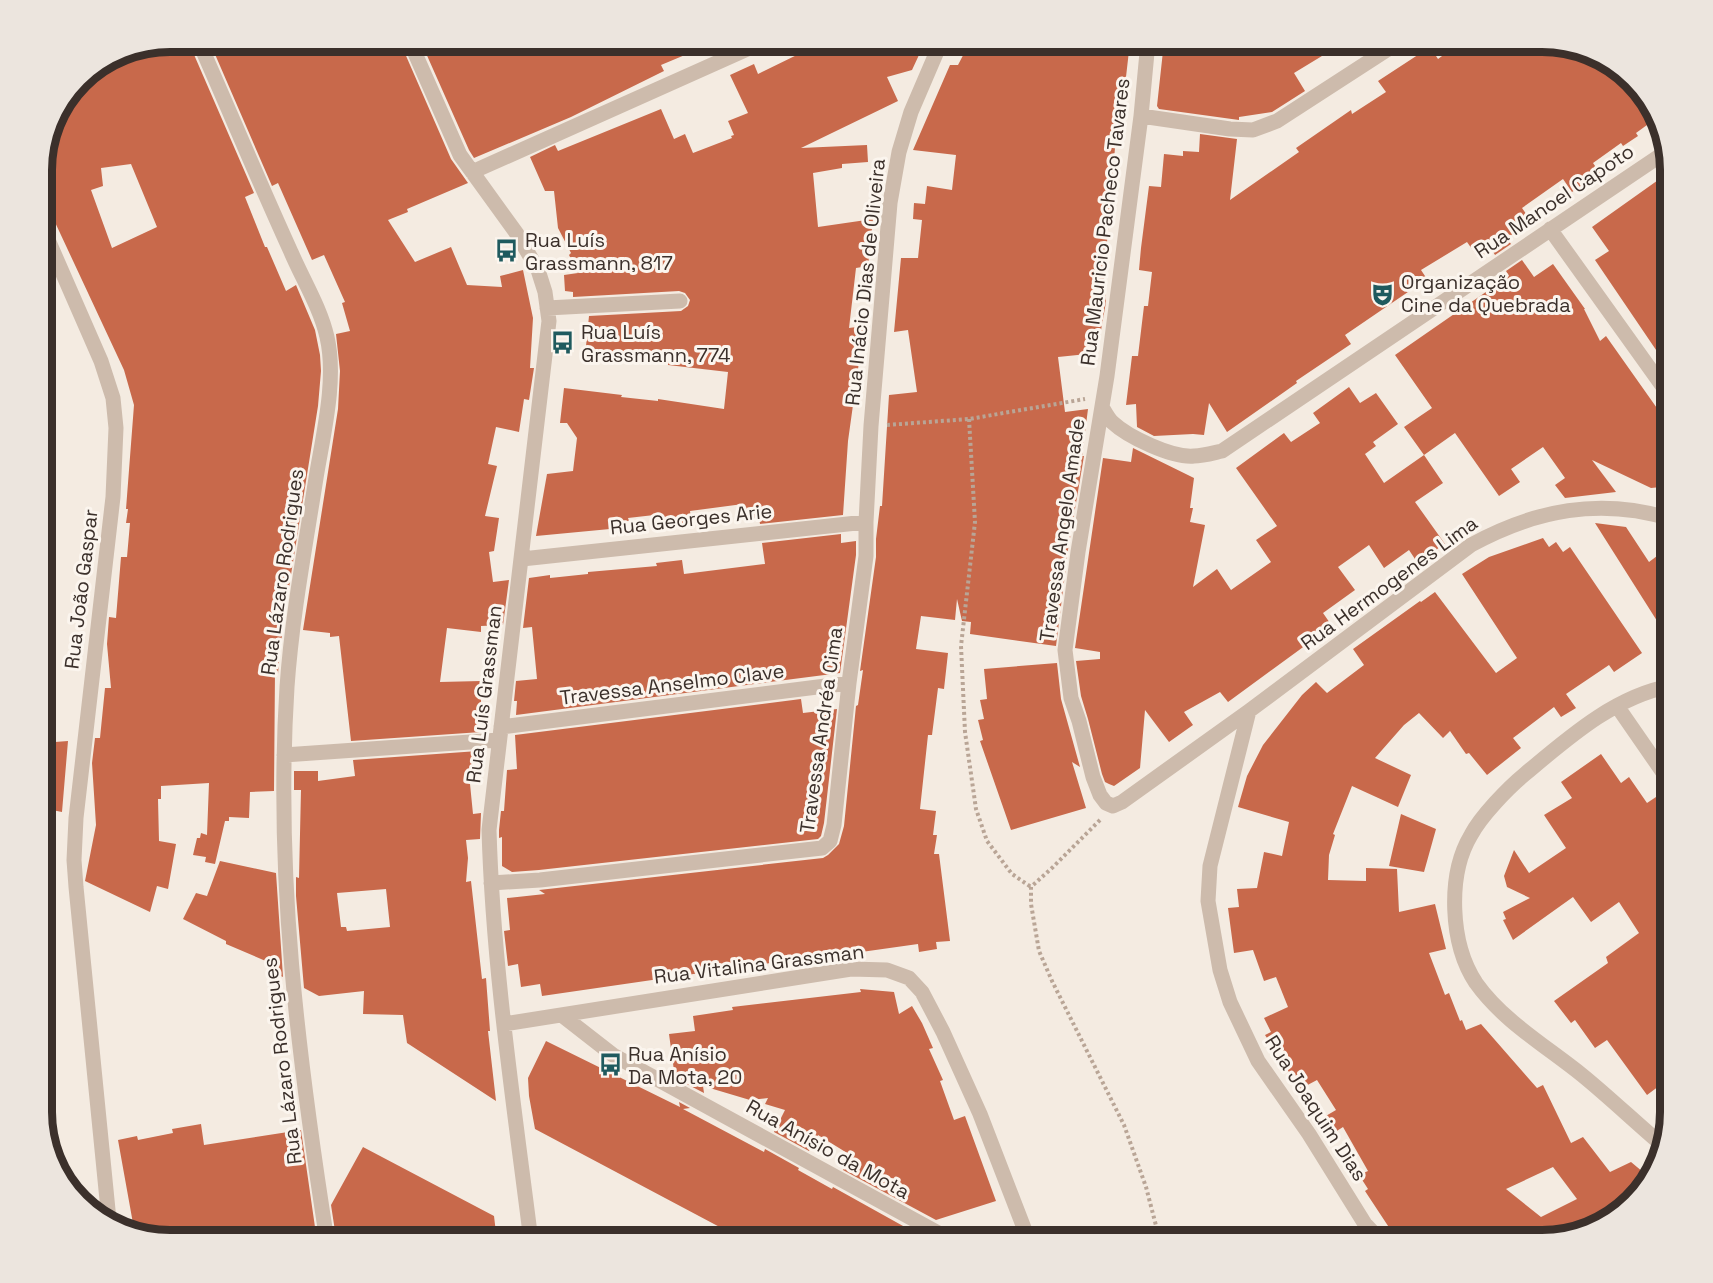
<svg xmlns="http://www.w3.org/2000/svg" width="1713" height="1283" font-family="'Space Grotesk',sans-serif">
	<rect width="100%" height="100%" fill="#f4ebe1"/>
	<path fill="#c8694b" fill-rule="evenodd" d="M170 42H188L192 50 254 193 245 197 265 247H267L286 291 296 285 315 330 320 355 321 371 318 406 290 581 280 649 278 674 275 670 274 791 250 792 249 818 229 817V821H225L215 864 205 862 206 857 193 855 197 838H200L201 833 207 835 209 783 161 786V799H158L159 841 176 844 168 889 157 886 150 912 85 881 96 825 92 763 95 738H100L105 688H111L107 644 109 617 116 618 121 557H127L130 523H126L128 509H126L134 405 124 370 46 203 42 188V162L55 113 85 74 122 52ZM131 164 157 227 112 248 91 190 103 186 101 168Z
		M218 42H400L451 159 468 183 407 209 408 212 388 220 415 262 451 247 467 285 502 287 500 276 523 270 533 318 530 368H534L529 400 524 399 519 432 496 427 488 464 497 466 485 516 499 518 494 551 489 552 493 582 509 580 503 625 481 626V632L447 628 440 682 481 681V732L351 741 339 636 330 637V633L303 630 338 409 340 371 336 334 350 331 342 303 345 302 324 255 312 260 278 183 272 186 211 45Z
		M421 42H566L569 50 587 42H716L661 65 664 71 571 117 474 158 469 150Z
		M800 42H925L912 70 887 77 898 101 801 148 867 145 868 162 842 164V168L813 173 818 227 873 219 868 266 856 268 849 328 864 326 848 441 843 515 760 524 759 518 745 519 743 504 690 511 692 525 665 528 663 514 628 518 629 521 609 523 610 529 536 536 547 474 573 471 577 438 567 423H560L564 388 622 395 621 397 658 401V399L724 409 728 372 668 365V363L635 359 630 361 585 356 589 316 681 311 688 306 690 300 685 293 679 291 573 297V292L565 291 564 275 578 273 569 255 571 253 558 228 554 191H545L530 157 555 145 558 151 661 109 674 139 685 134 693 153 732 138 731 136 734 135 728 121 748 113 730 75 754 64 758 74 805 51Z
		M970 42H1130L1123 103 1121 102 1116 136 1105 266H1103L1106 302 1097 353 1058 357 1065 412 1088 409 1082 456H1084L1068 550 1056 646 970 634 971 622 962 621 957 599 955 620 921 616 916 649 948 653 944 689 938 688 932 735H928L920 809 936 811 933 835H937L934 854H939L950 941 936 942 937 949 919 952 918 944 840 955 839 953 542 996 540 984 521 987 518 964 508 966 504 931 510 930 507 898 545 894 539 890 823 858 828 855 839 844 844 826 856 706 858 705 863 670 860 671 876 557V539L880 506H882L889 395 917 392 908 330 894 332 901 258H918L922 220 913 219 914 203 925 204 927 186 952 190 956 155 913 150 950 65H958Z
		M1164 42H1219L1254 45V42H1345L1294 73 1305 91 1272 112 1239 117V120L1159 109 1157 106Z
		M1461 42H1543L1621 69 1658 117 1636 133 1638 136 1623 146 1621 143 1593 163 1600 173 1572 192 1563 179 1522 208 1531 221 1507 238 1511 244 1495 255 1492 250 1479 259 1467 242 1421 270 1427 279 1345 335 1351 344 1296 381 1297 383 1227 432 1209 403 1204 435 1193 434 1154 436 1137 427 1136 404 1126 405 1132 356H1138L1144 306H1148L1152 272 1139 270 1141 248 1149 186 1161 187 1164 154 1183 156V151L1199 152 1200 134 1237 139 1230 200 1299 152 1296 148 1351 110 1352 114 1386 92 1378 81 1430 47 1438 59Z
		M1671 175V372L1595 260 1609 251 1592 227 1661 178 1663 180Z
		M1522 260 1534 277 1553 264 1585 309H1584L1600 341 1606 336 1671 428V486L1651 488 1592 460 1616 492 1565 498 1555 485 1565 478 1543 447 1511 469 1520 482 1499 496 1455 433 1424 455 1404 427 1432 408 1395 355 1509 276 1506 271Z
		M1349 387 1360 403 1376 393 1398 424 1373 442 1376 446 1365 454 1384 483 1424 455 1443 483 1415 502 1445 544 1417 562 1409 550 1384 568 1369 545 1338 567 1355 590 1323 613 1332 626 1228 702 1220 692 1184 712 1193 725 1169 742 1145 710 1140 768 1114 786 1109 784 1105 782 1102 774 1088 719 1081 696 1076 661 1100 659V652L1075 648 1103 458 1131 462 1133 448 1194 478 1190 508H1193L1190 522 1205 525 1193 587 1217 569 1231 590 1271 562 1256 540 1277 526 1236 468 1284 433 1291 442 1320 423 1313 413Z
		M1595 523 1626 527 1649 562 1661 553 1671 565V643Z
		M841 534V543L856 541V555L840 673 516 715 517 701H514L516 681 537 679 532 627 523 628 529 578 550 575V578L588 574V572L657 566 656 563 682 560 684 574 765 564 762 543Z
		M1543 538 1549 547 1556 542 1563 552 1570 547 1642 653 1614 672 1609 665 1566 694 1576 708 1561 717 1554 707 1513 738 1521 748 1487 775 1469 753 1466 754 1450 731 1443 738 1419 713 1404 725 1375 758 1411 775 1398 807 1352 786 1333 834 1335 835 1329 855 1328 880 1366 881V868L1397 869 1399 912 1435 904 1446 949 1429 953 1445 995 1449 993 1460 1021 1462 1020 1466 1030 1481 1024 1537 1088 1543 1085 1571 1143 1583 1137 1610 1172 1631 1162 1649 1177 1644 1191 1599 1228 1543 1241H1458L1451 1229 1433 1241H1401L1394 1235 1365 1191 1368 1189 1359 1175 1368 1171 1343 1127 1329 1136 1319 1120 1336 1110 1317 1080 1300 1089 1265 1035 1271 1032 1264 1018 1288 1007 1276 977 1264 981 1253 950 1234 953 1228 908 1239 907 1237 889 1257 888 1264 852 1282 856 1289 822 1238 807 1247 776 1263 745 1302 695 1316 682 1327 693 1364 665 1353 649 1420 601 1421 602 1435 592 1496 673 1517 658 1462 574 1489 557ZM1553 1167 1577 1199 1541 1217 1506 1189Z
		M1057 663 1061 699 1080 767 1072 762 1086 808 1011 830 980 741 983 740 978 720 984 719 980 700 987 699 984 669Z
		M801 699 803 713 837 709 824 823 821 836 818 839 539 870 512 872 502 866V837L499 838V830L501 811H504L507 770 517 769 515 735Z
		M68 741 62 812 42 808V743Z
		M478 751 474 781 470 784 473 814 481 813 480 839 466 840 468 858 466 882 471 881 482 979 486 978 490 1031H488L496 1101 407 1043 403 1015 363 1014 364 991 319 996 304 988 296 896V877L299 878 301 790H294V771H318V781L355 776 353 760ZM386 889 390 927 347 931 346 927H341L337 893Z
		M1601 754 1621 783 1629 777 1647 803 1659 795 1671 812V828L1664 833 1671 843V1077L1647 1095 1607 1040 1595 1048 1575 1020 1571 1023 1554 1001 1608 963 1606 957 1639 933 1619 902 1591 922 1573 897 1513 940 1503 920 1506 919 1503 912 1530 898 1507 887 1504 876 1514 850 1529 873 1566 848 1544 815 1572 798 1561 782Z
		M1401 814 1436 829 1424 872 1389 866Z
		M220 861 276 873 283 977 273 972 275 965 226 944V941L183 919 196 893 207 896Z
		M860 989 894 992 899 1014 912 1006 922 1023 933 1048 929 1049 943 1080 940 1081 954 1120 965 1116 996 1201 936 1220 843 1170 852 1156 818 1135 809 1151 774 1132 785 1110 765 1104 768 1098 750 1100 703 1086 704 1093 675 1078 669 1034 695 1031 693 1016 733 1010 732 1007 861 992Z
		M546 1041 680 1107 679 1102 690 1108 683 1109 764 1152 765 1149 799 1168 798 1170 832 1189 833 1187 930 1241H746L535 1129 529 1096 528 1078Z
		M201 1124 204 1145 301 1130 317 1241H170L134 1229 118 1140 137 1136 138 1140 173 1133 172 1129Z
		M363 1147 494 1216 497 1241H432L431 1233 380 1241H366L364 1226 335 1231 331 1205Z"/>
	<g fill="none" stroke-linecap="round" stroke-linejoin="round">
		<path stroke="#b9a596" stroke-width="4" stroke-dasharray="3 3" stroke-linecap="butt" d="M969 419 975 522 961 646 965 732 976 809 987 841 1012 874 1031 887
			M887 425 969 419 1085 399
			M1100 820 1053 867 1031 887V904L1039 951 1052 981 1124 1125 1146 1187 1160 1241"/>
		<path stroke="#cdbbac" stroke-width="15" d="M199 42C230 112 259 182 291 252 303 280 320 307 327 337 337 380 323 435 316 478 305 548 292 616 287 687 275 875 298 1056 327 1241
			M410 42 460 155 517 234 538 270 545 292 549 321 489 830C493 968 514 1105 531 1241
			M1148 42 1141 116 1107 376 1078 552 1065 650 1071 698 1079 721 1093 777 1100 795 1106 803 1113 806 1122 802 1249 711 1471 545C1535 510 1600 497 1671 519
			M1141 116 1230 129 1253 130 1277 121 1399 42
			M472 172 763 42
			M42 226 101 361 113 398 116 428 113 497 76 818 74 860 76 887 109 1220
			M1550 229 1671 398
			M547 308 680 301
			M1102 407C1105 412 1108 418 1112 422 1128 437 1172 458 1194 456 1203 456 1213 453 1222 451L1667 151
			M522 559 866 522
			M1617 706 1671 784
			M1249 711 1210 866 1208 901 1220 970 1230 1002 1258 1061 1309 1134 1365 1224 1381 1241
			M501 727 849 683
			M284 755 499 740
			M491 883 540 880 822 848 830 841 834 825 849 683 866 556V522L871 426 890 203 899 152 911 112 941 42
			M563 1016 613 1055 953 1241
			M504 1024 851 969 887 970 909 978 922 992 943 1032 980 1114 1029 1241
			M1661 1144C1634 1121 1609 1097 1582 1075 1546 1046 1503 1021 1476 983 1450 944 1447 875 1471 835 1481 816 1508 788 1525 774 1568 738 1615 696 1671 686"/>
	</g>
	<defs>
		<symbol id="bus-bare" viewBox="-9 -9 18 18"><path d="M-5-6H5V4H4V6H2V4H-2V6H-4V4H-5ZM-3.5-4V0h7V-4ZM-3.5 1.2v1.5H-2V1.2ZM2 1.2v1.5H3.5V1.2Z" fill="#1f5a5e" stroke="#fbf5ee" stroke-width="2.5" paint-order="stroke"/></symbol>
		<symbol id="theatre-bare" viewBox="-9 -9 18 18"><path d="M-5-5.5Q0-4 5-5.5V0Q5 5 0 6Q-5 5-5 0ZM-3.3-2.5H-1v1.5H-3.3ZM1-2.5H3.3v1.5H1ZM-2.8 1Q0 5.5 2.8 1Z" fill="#1f5a5e" stroke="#fbf5ee" stroke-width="2.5" paint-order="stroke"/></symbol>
	</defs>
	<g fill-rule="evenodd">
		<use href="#bus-bare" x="490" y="234" width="33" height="33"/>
		<use href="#theatre-bare" x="1366" y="278" width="33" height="33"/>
		<use href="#bus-bare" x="546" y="326" width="33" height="33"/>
		<use href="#bus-bare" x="594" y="1048" width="33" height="33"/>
	</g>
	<g text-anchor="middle" stroke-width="6" stroke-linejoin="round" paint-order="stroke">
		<g font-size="20" fill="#3b302b" stroke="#fbf5ee">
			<text transform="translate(1554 201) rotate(-34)" y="7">Rua Manoel Capoto</text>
			<text transform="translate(1105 222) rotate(-83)" y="7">Rua Mauricio Pacheco Tavares</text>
			<text transform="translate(865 282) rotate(-84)" y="7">Rua Inácio Dias de Oliveira</text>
			<text transform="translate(691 519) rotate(-6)" y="7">Rua Georges Arie</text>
			<text transform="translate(1062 530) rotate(-82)" y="7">Travessa Angelo Amade</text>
			<text transform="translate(282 572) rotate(-82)" y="7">Rua Lázaro Rodrigues</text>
			<text transform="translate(1389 583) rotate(-36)" y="7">Rua Hermogenes Lima</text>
			<text transform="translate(81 589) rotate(-83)" y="7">Rua João Gaspar</text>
			<text transform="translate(672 684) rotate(-7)" y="7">Travessa Anselmo Clave</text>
			<text transform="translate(484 694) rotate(-83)" y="7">Rua Luís Grassman</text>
			<text transform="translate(821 730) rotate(-82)" y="7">Travessa Andréa Cima</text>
			<text transform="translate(759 964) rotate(-7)" y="7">Rua Vitalina Grassman</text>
			<text transform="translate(282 1061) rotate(-97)" y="7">Rua Lázaro Rodrigues</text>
			<text transform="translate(1316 1108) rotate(57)" y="7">Rua Joaquim Dias</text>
			<text transform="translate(828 1149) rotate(29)" y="7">Rua Anísio da Mota</text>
		</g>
		<g font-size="20" fill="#3b302b" stroke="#fbf5ee" text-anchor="start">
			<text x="525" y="247">Rua Luís<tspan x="525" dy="23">Grassmann, 817</tspan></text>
			<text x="1401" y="289">Organização<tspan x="1401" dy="23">Cine da Quebrada</tspan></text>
			<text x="581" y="339">Rua Luís<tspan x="581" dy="23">Grassmann, 774</tspan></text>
			<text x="628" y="1061">Rua Anísio<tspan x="628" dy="23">Da Mota, 20</tspan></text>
		</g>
	</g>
	<path d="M0 0H1713V1283H0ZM170 52H1542A118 118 0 0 1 1660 170V1112A118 118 0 0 1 1542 1230H170A118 118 0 0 1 52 1112V170A118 118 0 0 1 170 52Z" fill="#ece5de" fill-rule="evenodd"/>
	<path fill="none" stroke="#3b302b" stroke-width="8" d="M170 52H1542A118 118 0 0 1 1660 170V1112A118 118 0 0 1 1542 1230H170A118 118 0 0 1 52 1112V170A118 118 0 0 1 170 52Z"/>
</svg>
